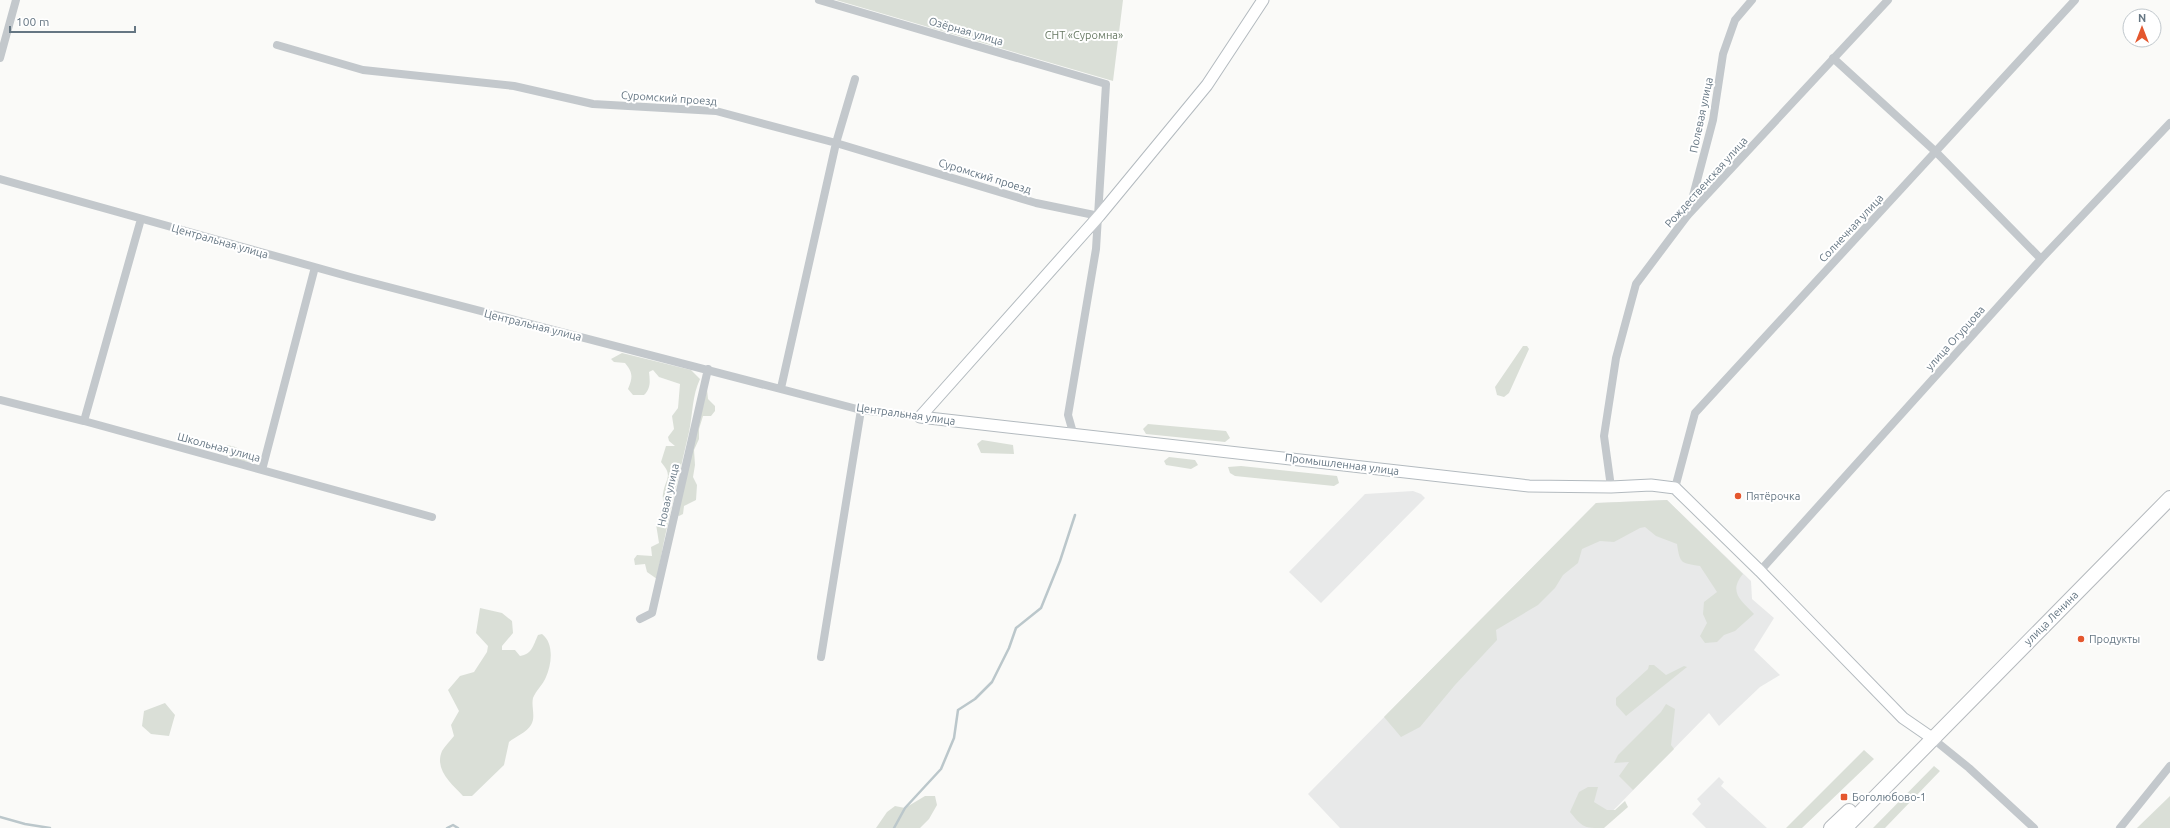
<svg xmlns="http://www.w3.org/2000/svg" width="2170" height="828" font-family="Ubuntu,sans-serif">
	<rect width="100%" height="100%" fill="#fafaf8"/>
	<path fill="#e8e9e9" d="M1413 491 1421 494 1425 498 1321 603 1289 572 1365 494Z
		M1667 500 1751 581 1752 599 1774 618 1754 650 1780 675 1760 687 1719 726 1709 713 1596 828H1340L1308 794 1596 503Z
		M1719 777 1724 782 1721 786 1767 828H1706L1692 814 1701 804 1697 799Z"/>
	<path fill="#dadfd7" d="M836 0H1123L1113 81Z
		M1523 346H1527L1529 349 1509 393 1504 397 1497 395 1495 387Z
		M622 353 691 370 700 379C692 396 693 413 689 432 678 481 665 530 657 579L647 572 645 564 635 565 634 559 637 555 652 556 651 547 659 543 656 524 660 519 661 509 665 507C664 503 662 498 663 494 665 478 674 477 661 462L666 446H675L669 441 668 437 674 429 672 416 678 408 680 384 659 377 653 370 649 372C650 381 651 388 644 395H633L628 389C633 377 633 373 625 363L614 362 611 359Z
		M707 389 708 399 715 406V411L711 416H703L699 429V439L694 450 695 465 693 477 697 485 696 500 684 506 683 514 679 516 677 515Z
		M1148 424 1226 431 1230 438 1225 442 1146 434 1143 429Z
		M982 440 1013 445 1014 454 981 453 977 444Z
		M225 445C241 446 242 454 254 456L255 461 241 462 229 460 224 451Z
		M1169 457 1195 460 1198 465 1191 469 1166 465 1164 461Z
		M1241 466 1337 476 1339 483 1334 486 1235 476 1230 473 1228 467Z
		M1667 500 1743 574C1728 592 1741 600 1754 614L1735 631 1724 635 1717 642 1705 643 1700 636 1707 623 1703 614 1704 602 1717 592 1700 566C1681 563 1680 564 1677 544L1656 536 1645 527 1640 528 1614 542 1600 541 1582 549 1578 563 1563 575 1555 588 1538 605 1496 630 1497 640 1455 685 1420 727 1401 737 1384 717 1596 503Z
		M480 608 502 613 512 621 513 633 502 646V650H515L520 656C532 654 533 646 538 635L542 634C554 643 552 664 546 677 543 685 536 690 533 698 531 707 536 717 531 725 527 732 515 737 509 742L504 765 472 796H463C452 784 434 770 442 751 445 746 450 741 454 736L451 725 459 711 448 690 460 676 474 672 487 652 488 646 476 633Z
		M1649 665H1654L1666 675 1684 666 1687 667 1626 716 1616 705V698L1648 669Z
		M165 703 175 715 169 736 151 734 142 726 144 711Z
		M1666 704 1675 709 1671 745 1674 749 1633 790 1619 776 1629 762 1614 763 1618 755 1661 712Z
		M1864 750 1874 759 1802 828H1786Z
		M1934 766 1940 771 1885 828H1873Z
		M1588 787H1598L1594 802 1607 810H1615L1625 801 1628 807 1604 828C1584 828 1583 828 1570 812L1579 792Z
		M925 796H935L937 805 929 819 920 828H876L887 812 895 806 905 808Z
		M2170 796V828H2137Z"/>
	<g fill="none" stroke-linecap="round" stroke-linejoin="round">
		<path stroke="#bbc7cb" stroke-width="2.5" d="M0 817 25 824 50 828
			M447 828 453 825 458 828
			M894 828 905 808 941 769 954 738 958 710 975 699 992 682 1009 648 1016 628 1041 608 1060 561 1075 515"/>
		<defs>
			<path id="secondary" d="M920 417 1529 486 1611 487 1651 485 1675 488 1760 571 1903 718 1932 738
				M920 417 1099 216 1207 85 1263 0"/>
			<path id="highway" d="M1831 828 1849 811
				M1845 828 2170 498"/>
		</defs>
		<use href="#secondary" stroke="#b3babf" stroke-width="13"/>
		<use href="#highway" stroke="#b4b9bd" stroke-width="16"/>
		<path stroke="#c3c8cc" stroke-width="8" d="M819 0 1106 84 1096 249 1068 415 1074 436
			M277 45 363 70 514 86 593 104 716 111 836 143 1036 203 1099 216
			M0 58 16 0
			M1833 58 1936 152 2041 259
			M0 179 354 278 861 410 920 417
			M1688 215 1713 120 1723 54 1735 20 1752 0
			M781 388 836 143 855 79
			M0 400 84 421 432 517
			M84 421 141 219
			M262 470 315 267
			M1611 487 1604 436 1616 358 1636 284 1687 216 1888 0
			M1675 488 1695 413 2075 0
			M1760 571 2041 259 2170 123
			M640 619 652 613 708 369
			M821 657 861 410
			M1932 738 1969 768 2034 828
			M2120 828 2170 766"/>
		<use href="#secondary" stroke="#fff" stroke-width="11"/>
		<use href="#highway" stroke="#fff" stroke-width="14"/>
	</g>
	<g fill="#e4572e" stroke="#fff" stroke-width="1.5">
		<circle cx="1738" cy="496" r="4"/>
		<circle cx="2081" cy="639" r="4"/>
		<rect x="1840" y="793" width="8" height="8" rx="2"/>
	</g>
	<g text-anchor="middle" stroke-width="4" stroke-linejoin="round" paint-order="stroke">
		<g font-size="11" fill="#657683" stroke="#fff">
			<text transform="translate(966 31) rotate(16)" y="4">Озёрная улица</text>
			<text transform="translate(669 98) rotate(4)" y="4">Суромский проезд</text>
			<text transform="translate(1701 115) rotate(-78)" y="4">Полевая улица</text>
			<text transform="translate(985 176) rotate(17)" y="4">Суромский проезд</text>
			<text transform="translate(1706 182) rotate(-48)" y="4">Рождественская улица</text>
			<text transform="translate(1851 228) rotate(-47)" y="4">Солнечная улица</text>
			<text transform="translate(220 241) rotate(16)" y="4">Центральная улица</text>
			<text transform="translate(533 325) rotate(14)" y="4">Центральная улица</text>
			<text transform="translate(1955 338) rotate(-48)" y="4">улица Огурцова</text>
			<text transform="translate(906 414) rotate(8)" y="4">Центральная улица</text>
			<text transform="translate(219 447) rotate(15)" y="4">Школьная улица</text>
			<text transform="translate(1342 464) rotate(7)" y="4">Промышленная улица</text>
			<text transform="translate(668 495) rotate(-77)" y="4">Новая улица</text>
			<text transform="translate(2051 618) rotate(-45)" y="4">улица Ленина</text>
		</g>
		<g font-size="11" fill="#687a64" stroke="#fff">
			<text x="1084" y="39">СНТ «Суромна»</text>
		</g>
		<g font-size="11" fill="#657683" stroke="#fff" text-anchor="start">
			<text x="1746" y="500">Пятёрочка</text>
			<text x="2089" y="643">Продукты</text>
			<text x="1852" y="801">Боголюбово-1</text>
		</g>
	</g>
	<g transform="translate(2142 28)"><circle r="19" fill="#ffffff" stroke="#c1c8cd"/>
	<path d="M0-3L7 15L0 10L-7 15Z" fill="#e4572e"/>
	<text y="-6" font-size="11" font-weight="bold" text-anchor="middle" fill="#657683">N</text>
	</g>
	<path d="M10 26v6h125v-6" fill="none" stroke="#657683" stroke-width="2"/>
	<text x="16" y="26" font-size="12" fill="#657683" stroke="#ffffff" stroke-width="3" paint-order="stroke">100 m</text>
</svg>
